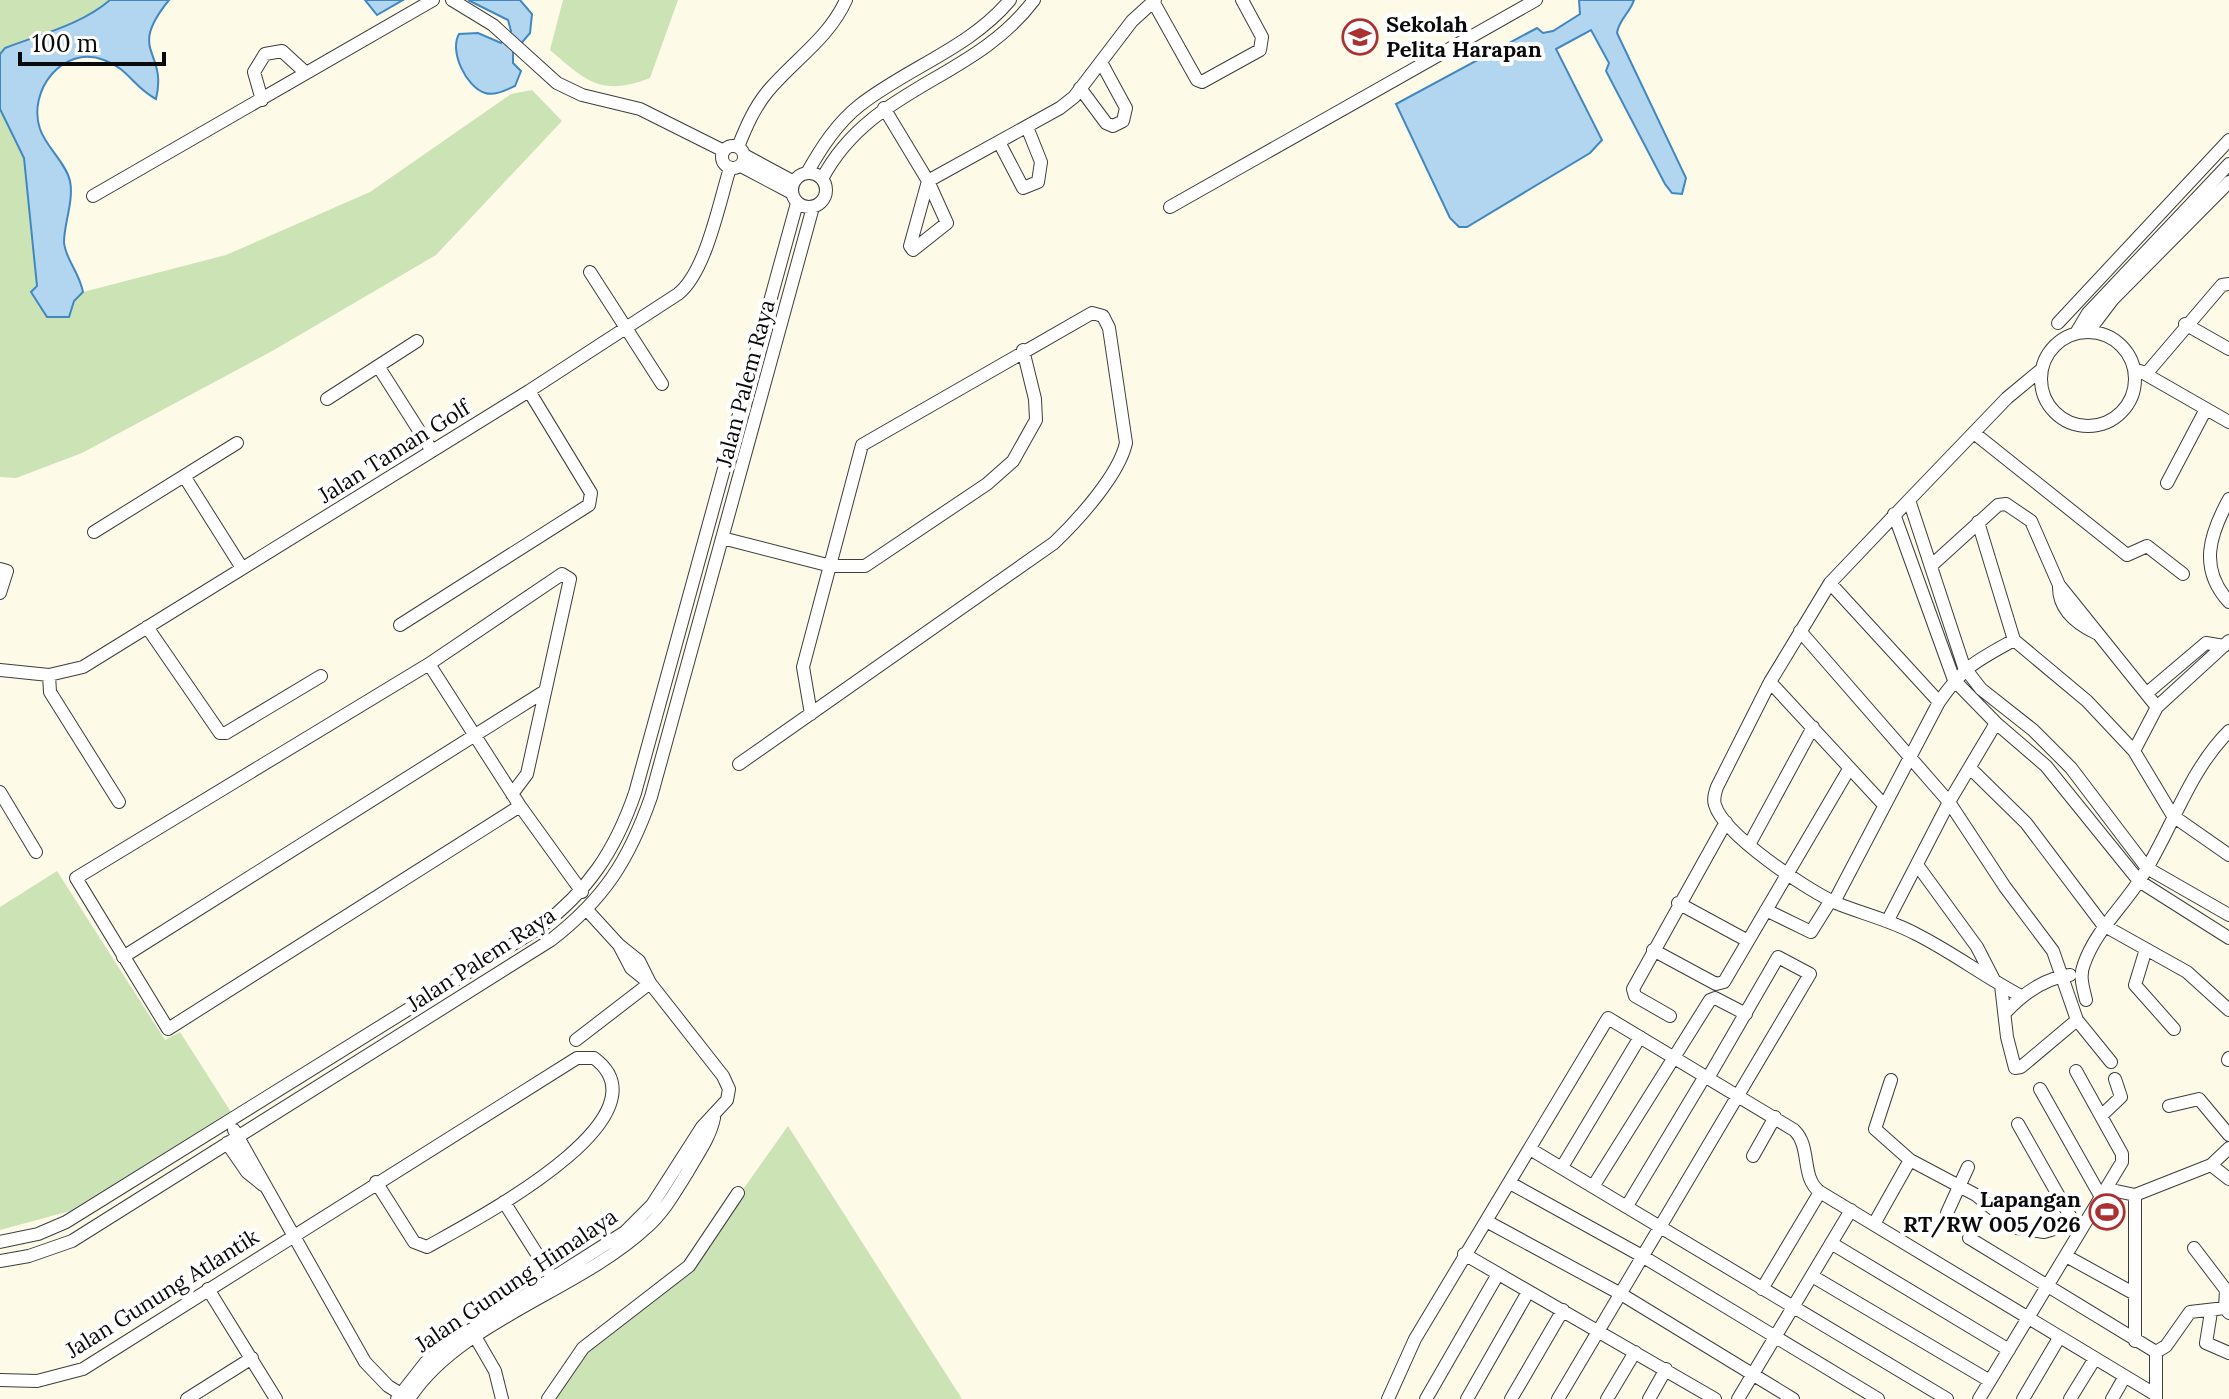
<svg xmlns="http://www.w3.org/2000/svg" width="2229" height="1399" font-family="Lora,serif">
	<rect width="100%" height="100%" fill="#fdfae8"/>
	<path fill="#cce3b6" d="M0 0H110C81 25 41 34 5 48L0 54Z
		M563 0H678L650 78C601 97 586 81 550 50Z
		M532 90 562 121 436 255 274 350 82 453 16 478 0 477V109L24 158 37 287 31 292 74 301 83 292 226 255 370 192 511 94Z
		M57 871 165 1040 180 1032 231 1112 70 1211 0 1230V907Z
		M788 1126 962 1399H546L585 1338 690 1264Z"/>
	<path fill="#deebc7" d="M2107 1194 2122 1203 2107 1230 2091 1221Z"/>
	<path fill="#b2d6ef" stroke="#4088bf" stroke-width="2" d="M110 0H169C126 53 168 49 156 99 133 87 129 69 104 60 63 44 27 91 40 129 46 147 66 163 70 181 74 200 64 224 64 242 65 259 79 271 83 292L74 301 69 317H47L31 292 37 286 24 158 0 109V54L5 48C41 34 81 25 110 0Z
		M365 0H403L377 15Z
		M468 0H520L532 14 530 33 513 53V63L521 71 515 86C506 90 495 96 485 93 466 87 449 51 459 34L478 33 501 43 511 31 508 20Z
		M1579 0H1634C1630 13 1619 19 1617 33L1686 178 1682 194 1672 193 1665 184 1606 71 1609 63 1591 30 1556 49 1602 140 1590 153 1467 227H1459L1450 218 1396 104 1537 28 1543 33 1553 31 1580 14Z"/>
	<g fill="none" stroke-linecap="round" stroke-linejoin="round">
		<defs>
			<path id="minor" d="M452 0 493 25 557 83 582 95 640 109 724 151
				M1154 3 1197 80 1202 82 1260 50 1262 37 1242 0
				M1080 88 1106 123 1113 126 1123 121 1126 108 1101 62
				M262 100 254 72 265 54 282 51 306 73
				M884 108 928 181 947 223 913 250 910 246 928 181 1060 108 1074 97 1132 21 1155 0
				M999 142 1023 188 1038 182 1041 162 1027 127
				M722 157a11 11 0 1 1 22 0a11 11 0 1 1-22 0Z
				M738 147C746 127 754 108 768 91 794 60 829 38 846 0
				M744 155 794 182
				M741 166 792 193
				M792 190a17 17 0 1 1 34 0a17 17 0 1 1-34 0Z
				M807 173C821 148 837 123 860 105 907 68 970 48 1010 0
				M822 179C871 86 973 81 1034 0
				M93 196 433 0
				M1170 207 1536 0
				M590 272 662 384
				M2058 323 2229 140
				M2185 324 2229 349
				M2088 332 2113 299 2229 182
				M2041 379a47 47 0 1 1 94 0a47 47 0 1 1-94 0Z
				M2076 333 2088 313 2229 164
				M378 366 432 451
				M2042 369 2007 398 1909 500 1964 667 1981 689 2033 730 2071 768 2147 868 2229 915
				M2140 371 2229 422
				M2146 374 2222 285 2229 284
				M327 399 417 341
				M1974 433 2127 555 2147 546 2183 574
				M184 476 242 568
				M2167 483 2206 409
				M2229 499C2210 534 2198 568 2229 602
				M1909 500 1830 583 1770 682 1717 787C1715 793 1713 799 1715 805 1724 835 1807 890 1836 903 1863 914 1890 920 1916 934 1952 952 1985 977 2021 996
				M1894 514 1954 680 1996 723 2046 766 2139 881 2229 938
				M1978 522 2014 640 2087 701 2134 751 2173 816 2229 855
				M94 532 237 443
				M722 538 831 566H865L987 484 1013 461 1036 420 1035 399 1023 350
				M1932 565 1998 505 2006 504 2031 521 2059 585 2157 707
				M0 569 7 571 0 593
				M1830 583 1939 702
				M2059 585C2058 609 2075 623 2096 633
				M400 625 589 505 591 493 529 391
				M147 627 220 733H226L321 676
				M1800 631 1949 802 2005 887 2053 951 2077 1020 2111 1062
				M429 664 562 574 570 579 527 774 512 794
				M0 670 49 675 83 667 529 391 678 294C706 272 719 203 730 168
				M49 675 50 692 119 802
				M1770 682 1884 805
				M2147 693 2206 643 2224 646
				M2134 751 2157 707 2229 641
				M739 764 1054 543C1078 520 1119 475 1126 443L1109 328 1103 316 1092 313 862 445 803 667 811 714
				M1970 768 2026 823 2103 925 2187 972 2229 1010
				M0 792 36 852
				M520 806 168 1029 76 878 429 664 520 806 582 892
				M1749 845 1813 727
				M1918 866 1977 947 1994 980
				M1834 902 1939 702C1964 666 1976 661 2014 640
				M1678 903 1748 941
				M587 910 619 945 631 968 647 981
				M1766 910 1811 932 1831 900
				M1888 920 1949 802 1996 723
				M2146 949 2135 985 2174 1029
				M1653 950 1716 984 1724 982 1849 769
				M123 957 545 691
				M2001 985 2007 1037 2015 1068 2021 1067 2077 1020
				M2086 1000C2083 987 2079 976 2084 964 2096 930 2123 907 2141 878 2172 830 2188 772 2229 731
				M2006 1012C2023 994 2044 978 2070 975
				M1670 1016 1635 996 1633 989 1726 822
				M576 1040 650 983
				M2228 1060 2229 1058
				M1891 1080 1875 1129 1910 1160 1976 1195 2017 1228 2044 1232 2075 1223
				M2040 1089 2101 1197
				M2169 1106 2199 1099 2229 1135
				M2101 1116 2121 1097 2115 1079
				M2018 1124 2078 1230
				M234 1130 365 1362 388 1386 406 1397
				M227 1143 247 1172 263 1185
				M1530 1149 1947 1399
				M1753 1156 1775 1117
				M2211 1165 2229 1148
				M1562 1167 1640 1037
				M1510 1183 1642 1256 1878 1399
				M1594 1185 1710 1000 1715 998 1746 1014
				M2107 1189 2135 1195 2211 1165 2229 1179
				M504 1202 556 1284
				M1627 1206 1705 1076
				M1947 1213 1968 1167
				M1488 1222 1621 1294 1793 1399
				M1874 1224 1910 1160
				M1969 1238 2156 1352
				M0 1242 38 1234 66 1222 539 928C588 891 615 851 635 793L797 203
				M1831 1243 2009 1350
				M2194 1248 2226 1290 2225 1308
				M1464 1254 1715 1399
				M2066 1256 2135 1294
				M0 1261 29 1256 72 1241 551 940C604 899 629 860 651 797L813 207
				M1812 1276 1990 1381
				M208 1289 276 1399
				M1762 1289 1820 1192
				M2211 1312 2206 1343 2229 1353
				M473 1333 495 1371 502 1399
				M2135 1341V1195
				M2156 1352 2166 1346 2190 1312 2225 1308 2229 1313
				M2156 1352V1399
				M0 1380 37 1381 83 1369 577 1058H594C675 1118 467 1224 427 1247L414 1242 376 1182
				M187 1399 252 1358
				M397 1399 426 1362 458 1338 625 1232 652 1205 702 1127 727 1100 729 1089 723 1076 650 983 639 961 619 945
				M409 1399C458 1322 580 1290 647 1227 664 1212 675 1192 687 1173 697 1155 710 1138 714 1118
				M548 1399 583 1348 689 1266 738 1193
				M1388 1399 1415 1339 1608 1018 1794 1130C1812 1147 1800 1177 1820 1192L2156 1395
				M1426 1399 1498 1274
				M1467 1399 1528 1292
				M1511 1399 1563 1310
				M1558 1399 1810 974 1778 957 1708 1078
				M1607 1399 1635 1352
				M1649 1399 1666 1369
				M1738 1399 1851 1210
				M1979 1399 2122 1162V1154L2076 1071
				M2023 1399 2059 1338
				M2070 1399 2094 1360
				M2112 1399 2124 1378"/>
		</defs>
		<use href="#minor" stroke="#3d3d3d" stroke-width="14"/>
		<use href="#minor" stroke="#fff" stroke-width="12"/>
	</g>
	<defs>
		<symbol id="school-ring" viewBox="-11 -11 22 22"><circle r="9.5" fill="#fff" stroke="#ab3032" stroke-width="1.5"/><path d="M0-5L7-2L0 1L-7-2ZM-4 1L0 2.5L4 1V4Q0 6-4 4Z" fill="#ab3032"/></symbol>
		<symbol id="stadium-ring" viewBox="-11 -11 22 22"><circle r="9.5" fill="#fff" stroke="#ab3032" stroke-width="1.5"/><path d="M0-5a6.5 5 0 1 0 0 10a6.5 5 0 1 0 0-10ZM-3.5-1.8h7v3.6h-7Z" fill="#ab3032"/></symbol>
	</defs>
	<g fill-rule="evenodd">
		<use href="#school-ring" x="1340" y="17" width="40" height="40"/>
		<use href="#stadium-ring" x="2087" y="1192" width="40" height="40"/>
	</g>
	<g text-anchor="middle" stroke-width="8" stroke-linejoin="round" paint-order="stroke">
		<g font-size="22" font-weight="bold" fill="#0a0a0a" stroke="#fff" text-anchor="start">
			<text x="1386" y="32">Sekolah<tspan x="1386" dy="25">Pelita Harapan</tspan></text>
			<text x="2081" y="1207" text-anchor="end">Lapangan<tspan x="2081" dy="25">RT/RW 005/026</tspan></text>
		</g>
		<g font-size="22" fill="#0a0a0a" stroke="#fff">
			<text transform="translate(745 383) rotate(-75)" y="8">Jalan Palem Raya</text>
			<text transform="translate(394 451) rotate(-32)" y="8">Jalan Taman Golf</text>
			<text transform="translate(481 959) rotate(-33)" y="8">Jalan Palem Raya</text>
			<text transform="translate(516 1280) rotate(-34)" y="8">Jalan Gunung Himalaya</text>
			<text transform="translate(162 1293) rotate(-32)" y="8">Jalan Gunung Atlantik</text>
		</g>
	</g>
	<path d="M20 52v12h144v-12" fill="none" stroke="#0a0a0a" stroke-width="4"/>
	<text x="32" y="52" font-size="24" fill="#0a0a0a" stroke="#ffffff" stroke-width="6" paint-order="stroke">100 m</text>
</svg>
